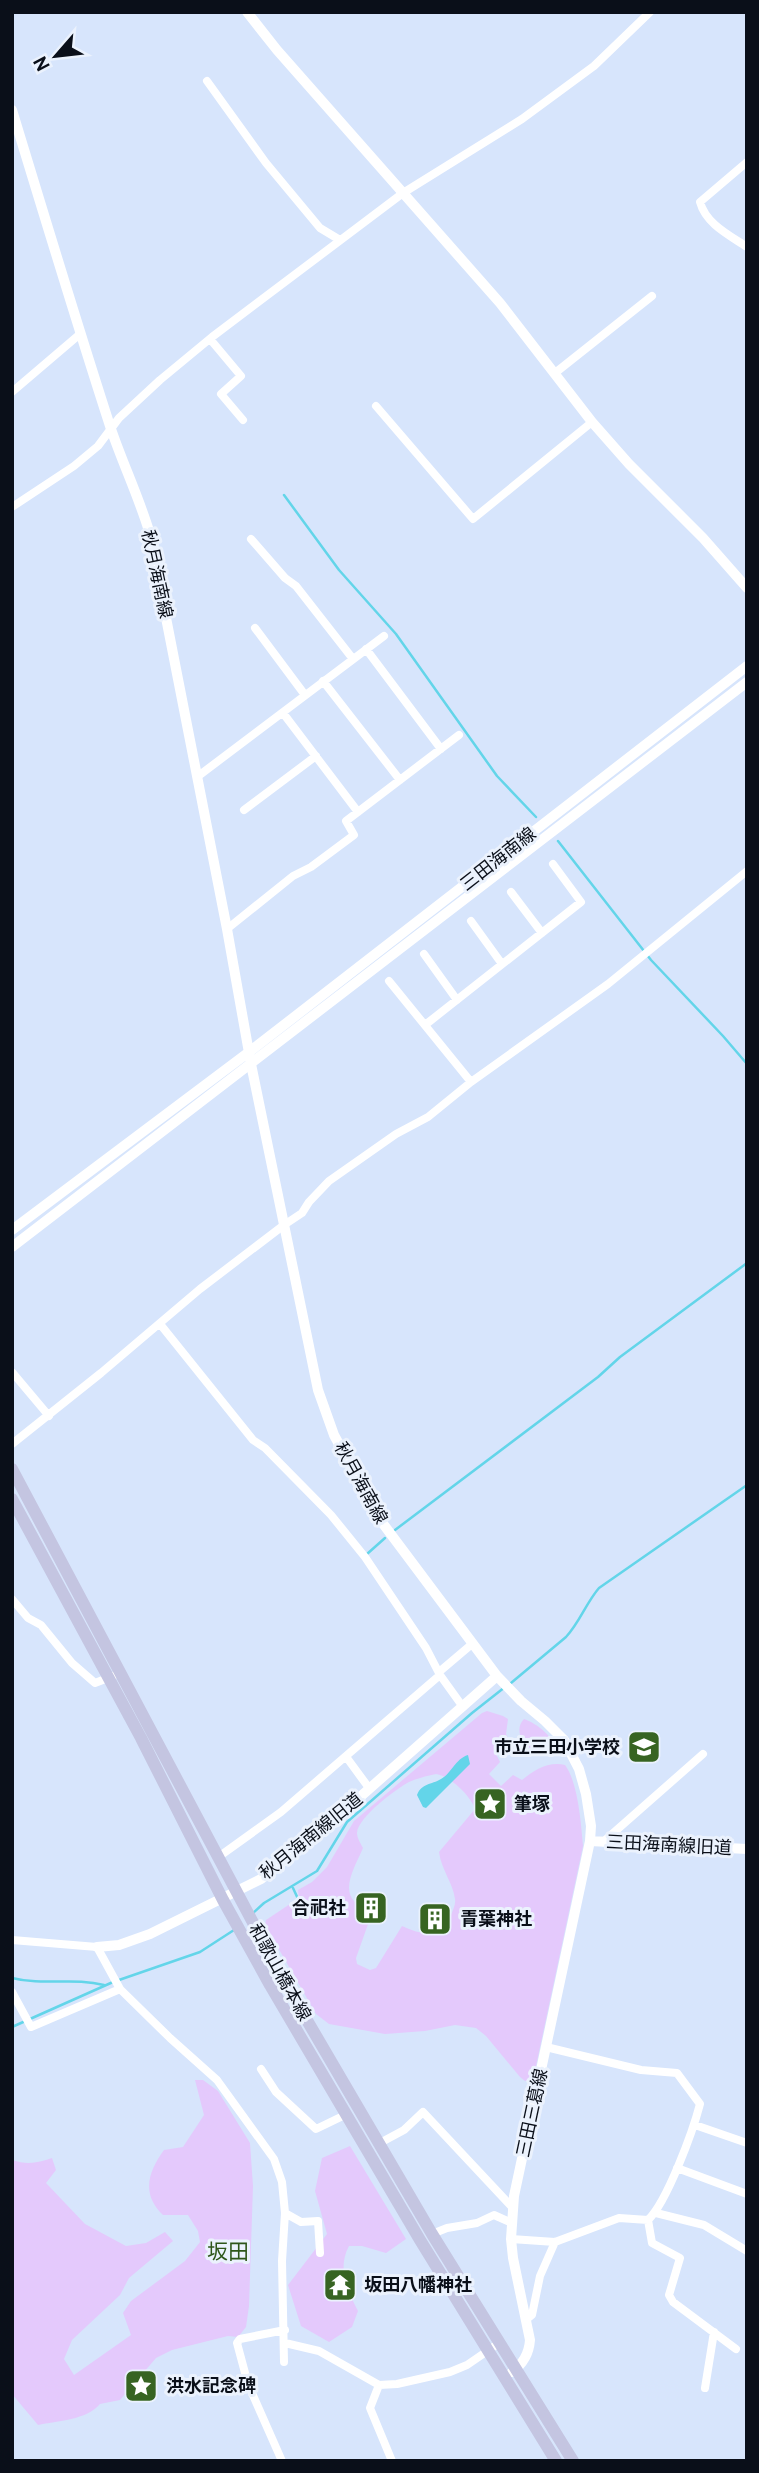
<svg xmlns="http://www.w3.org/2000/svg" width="759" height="2473" font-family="Overpass,'Noto Sans JP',sans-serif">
	<rect width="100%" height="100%" fill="#d7e5fc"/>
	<path fill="#e4c9fc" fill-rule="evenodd" d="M487 1711 503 1716 508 1719 506 1734 509 1740 496 1754 500 1762 489 1774 501 1786 513 1775 522 1780C534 1770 549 1761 565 1765 578 1782 581 1823 583 1846L533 2080 525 2081 520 2077 486 2036 476 2028 455 2025 425 2031 385 2034 329 2024 316 2014 265 1925 266 1920 299 1898 298 1890 312 1882 327 1867 354 1821 482 1713ZM436 1774C450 1776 471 1796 475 1809L439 1852C441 1869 453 1883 455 1899 456 1904 453 1910 451 1915 444 1941 422 1935 402 1926L376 1968 370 1970 357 1964 356 1958 372 1913C367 1909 358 1906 354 1901 341 1887 357 1863 363 1848 361 1844 357 1838 357 1833 358 1817 396 1789 409 1782 418 1778 427 1776 436 1774Z
		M524 1719C538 1724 554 1737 556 1751 537 1763 508 1735 524 1719Z
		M195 2080H203L218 2091 250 2143 253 2186 249 2306 246 2327 238 2337 228 2336 172 2350 156 2358 120 2400 100 2404C87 2420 57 2421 38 2425L12 2394V2160C27 2165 38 2163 52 2158L56 2170 46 2183 85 2224 126 2246 146 2243 165 2232 173 2241 129 2278 120 2295 72 2340 64 2359 74 2375 131 2335 123 2313 131 2301 185 2261 200 2242 198 2231 188 2215H163C141 2194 148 2172 164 2150L183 2147 204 2115Z
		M350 2146 406 2239 386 2253 362 2246H349C337 2268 347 2290 358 2311L352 2327 329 2342 301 2326 288 2285 327 2234 315 2191 322 2158Z"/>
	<path fill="#63d5e9" d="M468 1755 470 1764 426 1808 423 1807 417 1795C422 1783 431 1785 441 1779 452 1773 455 1759 468 1755Z"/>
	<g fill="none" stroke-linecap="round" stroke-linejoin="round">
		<path stroke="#63d5e9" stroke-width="2.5" d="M284 495 339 570 396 634 497 776 536 817
			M558 841 651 960 723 1036 747 1064
			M395 1530 598 1377 620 1357 747 1263
			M367 1554 385 1538
			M511 1683 566 1637C580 1622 586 1603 599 1588L747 1485
			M293 1888 299 1901
			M252 1914 264 1903 317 1871 347 1822 472 1713 505 1687
			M12 1978C43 1986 74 1977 104 1985
			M119 1980 200 1952 234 1930
			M12 2027 113 1982"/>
		<path stroke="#fff" stroke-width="8" d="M207 81 266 163 320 228 340 240
			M747 162 700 202C706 224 729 235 747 247
			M210 339 241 376 221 394 243 420
			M555 373 652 296
			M12 392 80 334
			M376 406 473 519 592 422
			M12 507 74 466 98 446 119 418 160 380 212 337 403 193 522 119 594 66 650 12
			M251 539 285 578 296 586 353 659
			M255 628 305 695
			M366 649 441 749
			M323 681 400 780
			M283 713 358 812
			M197 777 384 636
			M244 810 316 756
			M511 892 542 933
			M471 921 502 964
			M227 929 293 876 311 867 354 835 346 821 459 735
			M424 954 457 1000
			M389 981 471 1082
			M425 1025 581 902 553 864
			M160 1324 253 1440 265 1448 331 1515 365 1557 426 1648 440 1675 463 1707
			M12 1372 49 1416
			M12 1444 101 1373 200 1289 284 1225 302 1213 309 1202 329 1181 396 1134 428 1117 471 1082 608 984 747 871
			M12 1599 28 1618 41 1625 72 1663 95 1683 113 1676
			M439 1672 472 1644
			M347 1758 369 1788
			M603 1842 703 1754
			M217 1858 281 1812 440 1675
			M12 1940 97 1947 120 1989 170 2038 217 2080 274 2159 282 2182 285 2213 282 2261 284 2362
			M12 1992 31 2027 120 1989
			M261 2069 276 2092 316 2129 345 2115
			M695 2125 747 2143
			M378 2144 404 2130 423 2112 513 2208
			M677 2168 747 2194
			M285 2213 301 2222 318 2221 320 2253
			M656 2213 704 2225 747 2251
			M648 2220 652 2243 680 2258 669 2295 673 2302 736 2349
			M432 2234 447 2228 477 2223 494 2215 512 2223
			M511 2239 555 2242 619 2218 648 2220C667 2202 693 2131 700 2104L677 2073 641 2070 546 2047
			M527 2319 532 2315 540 2276 555 2242
			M285 2343 319 2351 379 2385 397 2384 450 2372 467 2365 499 2343
			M379 2385 370 2408 392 2461
			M705 2388 714 2332
			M282 2461 248 2384 237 2343 240 2339 285 2330"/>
		<path stroke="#fff" stroke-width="10" d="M247 12 277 50 500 303 592 422 629 464 703 538 747 588
			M12 110C44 215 76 321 110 426 122 462 138 495 149 531L227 929 251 1064 318 1390 334 1435 381 1521 497 1676 521 1701 545 1721 564 1740 579 1769 586 1794 591 1826 590 1841 514 2196 511 2239 513 2258 530 2340C529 2354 523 2364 512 2372
			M12 1230 249 1052 747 666
			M12 1247 747 682
			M590 1841 747 1849
			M97 1947 119 1945 150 1934 261 1879 326 1827 497 1676"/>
		<path stroke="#c4c5e1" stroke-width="12" d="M12 1469 284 1981 432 2234 573 2461
			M12 1499 141 1738 223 1900 270 1985 420 2240 556 2461"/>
	</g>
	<defs>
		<symbol id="school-square" viewBox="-11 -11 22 22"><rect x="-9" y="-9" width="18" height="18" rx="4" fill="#376422" stroke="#ebf2fd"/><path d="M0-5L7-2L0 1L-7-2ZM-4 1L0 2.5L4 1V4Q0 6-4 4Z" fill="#fff"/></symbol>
		<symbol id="sight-square" viewBox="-11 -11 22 22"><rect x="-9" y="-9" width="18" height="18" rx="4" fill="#376422" stroke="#ebf2fd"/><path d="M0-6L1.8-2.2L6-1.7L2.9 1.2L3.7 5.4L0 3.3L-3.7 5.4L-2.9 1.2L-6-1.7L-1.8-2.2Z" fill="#fff"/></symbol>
		<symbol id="building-square" viewBox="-11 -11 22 22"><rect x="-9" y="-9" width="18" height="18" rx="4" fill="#376422" stroke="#ebf2fd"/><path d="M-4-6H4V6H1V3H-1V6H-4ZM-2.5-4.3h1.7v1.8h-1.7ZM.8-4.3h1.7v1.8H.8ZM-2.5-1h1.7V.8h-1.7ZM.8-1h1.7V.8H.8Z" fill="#fff"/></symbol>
		<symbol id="temple-square" viewBox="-11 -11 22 22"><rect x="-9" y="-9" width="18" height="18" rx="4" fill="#376422" stroke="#ebf2fd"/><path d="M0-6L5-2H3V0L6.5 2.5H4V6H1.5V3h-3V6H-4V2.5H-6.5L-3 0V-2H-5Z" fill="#fff"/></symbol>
	</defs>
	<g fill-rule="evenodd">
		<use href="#school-square" x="625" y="1728" width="38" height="38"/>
		<use href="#sight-square" x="471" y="1785" width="38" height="38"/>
		<use href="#building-square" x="352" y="1889" width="38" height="38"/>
		<use href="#building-square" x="416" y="1900" width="38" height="38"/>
		<use href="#temple-square" x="321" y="2266" width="38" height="38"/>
		<use href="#sight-square" x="122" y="2367" width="38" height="38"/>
	</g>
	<g text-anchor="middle" stroke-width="6" stroke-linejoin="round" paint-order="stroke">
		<g font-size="18" fill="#0a0f19" stroke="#ebf2fd">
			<text transform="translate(157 574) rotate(78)" y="6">秋月海南線</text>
			<text transform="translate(498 859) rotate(-38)" y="6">三田海南線</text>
			<text transform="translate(361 1483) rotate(61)" y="6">秋月海南線</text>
			<text transform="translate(311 1836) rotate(-39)" y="6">秋月海南線旧道</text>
			<text transform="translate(669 1845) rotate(3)" y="6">三田海南線旧道</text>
			<text transform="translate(280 1972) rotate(61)" y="6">和歌山橋本線</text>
			<text transform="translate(532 2113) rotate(-78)" y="6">三田三葛線</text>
		</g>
		<g font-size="18" font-weight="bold" fill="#0a0f19" stroke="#ebf2fd" text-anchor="start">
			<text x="620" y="1753" text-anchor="end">市立三田小学校</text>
			<text x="514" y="1810">筆塚</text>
			<text x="346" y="1914" text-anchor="end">合祀社</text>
			<text x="460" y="1925">青葉神社</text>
			<text x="364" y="2291">坂田八幡神社</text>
			<text x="166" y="2392">洪水記念碑</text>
		</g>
		<g font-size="21" fill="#2e561a" stroke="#ebf2fd">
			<text x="228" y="2259">坂田</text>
		</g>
	</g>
	<rect width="759" height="2473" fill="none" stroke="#0a0f19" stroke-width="28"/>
	<g transform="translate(56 56) rotate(242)" stroke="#ebf2fd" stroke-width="5" paint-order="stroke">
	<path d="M0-5L12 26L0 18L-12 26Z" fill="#0a0f19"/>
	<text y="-10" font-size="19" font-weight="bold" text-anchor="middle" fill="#0a0f19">N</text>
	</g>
</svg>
